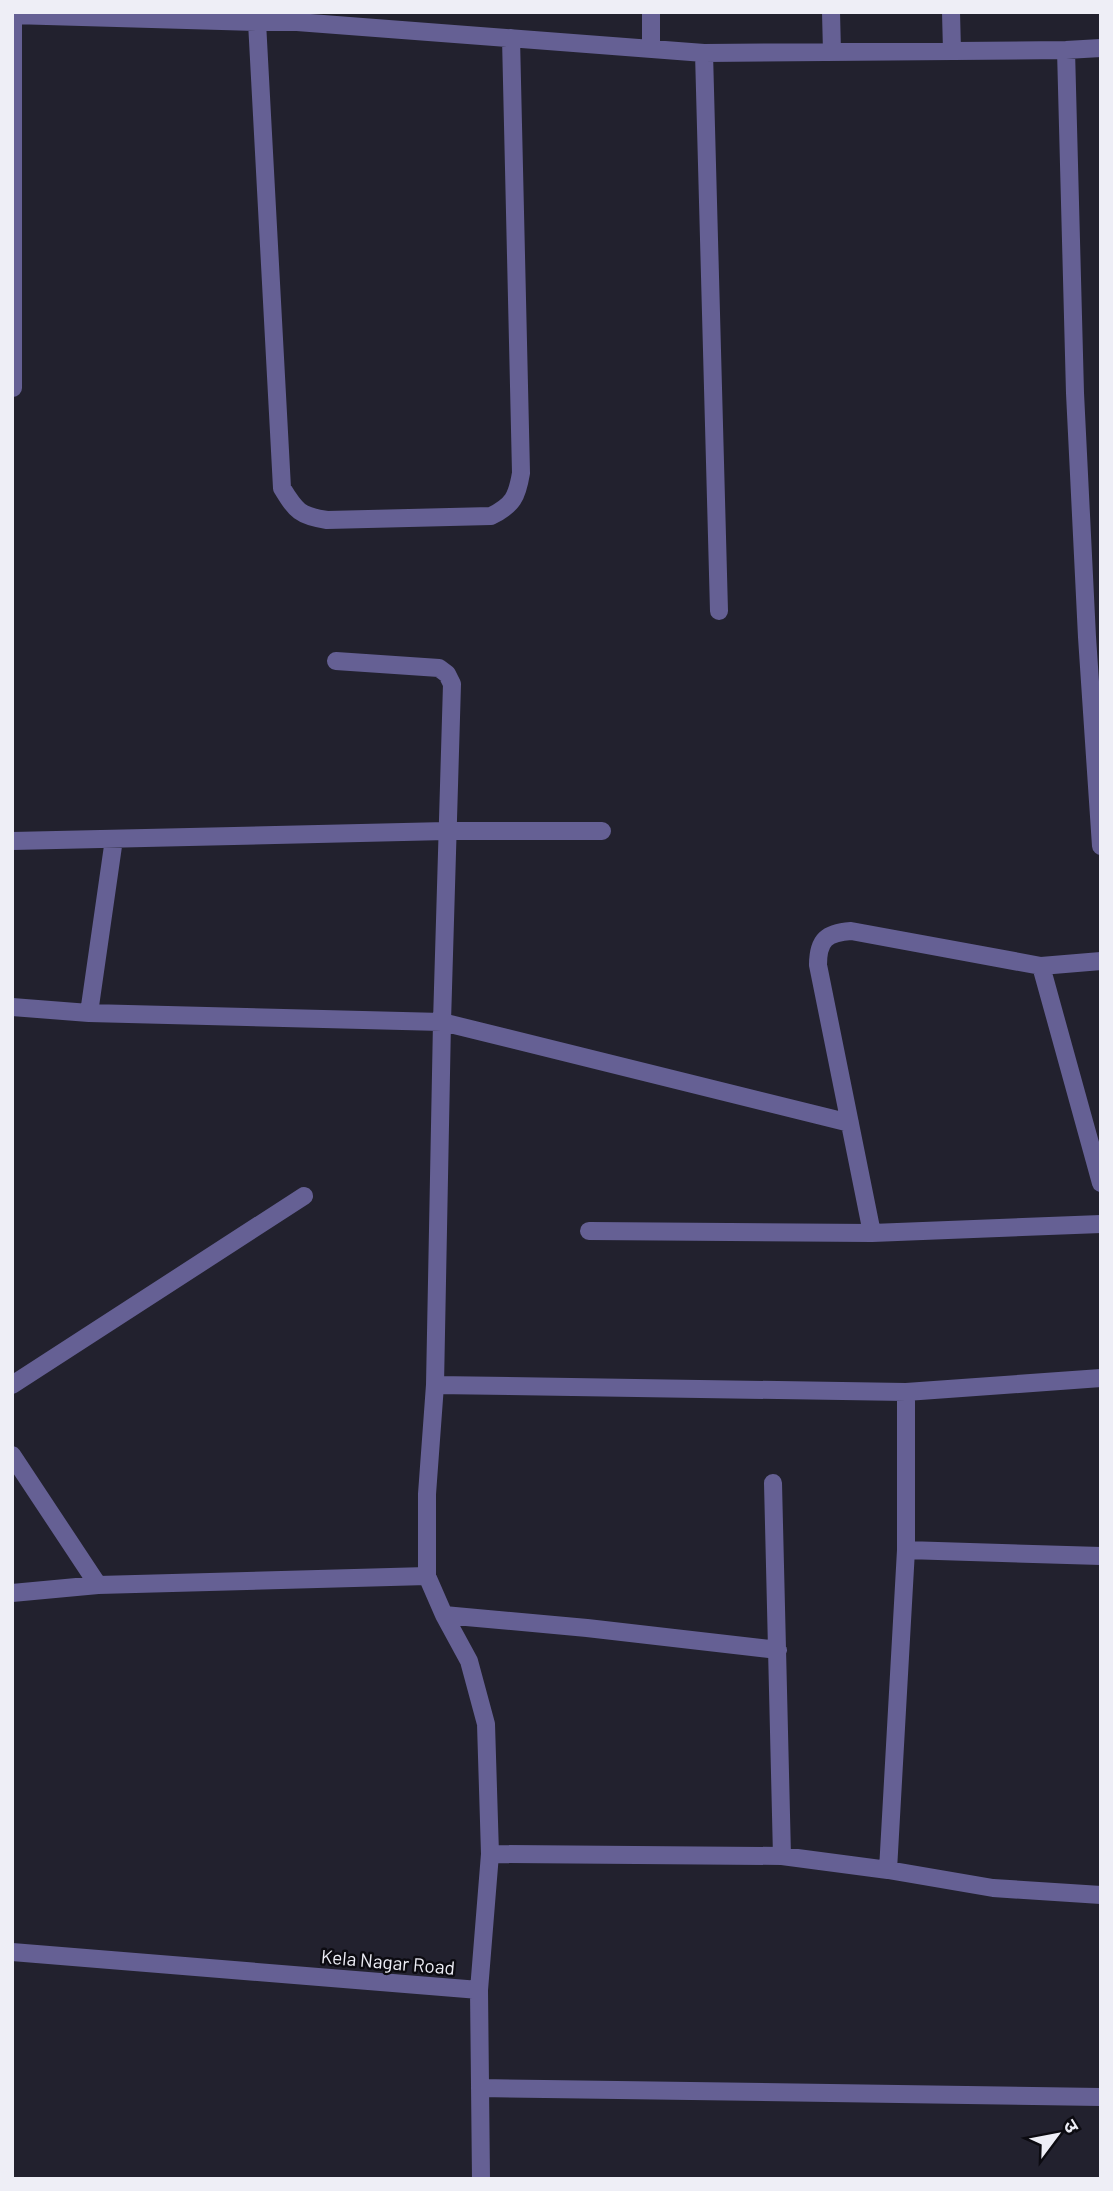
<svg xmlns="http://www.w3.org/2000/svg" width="1113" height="2191" font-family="Barlow,'Noto Sans Devanagari',sans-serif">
	<rect width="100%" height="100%" fill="#22212e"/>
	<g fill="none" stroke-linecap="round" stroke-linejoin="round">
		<path stroke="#656094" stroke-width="18" d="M651 12V49
			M831 12 832 52
			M951 12 952 51
			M12 15 257 22H297L704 53 1066 50 1101 48
			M257 22 282 488C296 511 300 516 327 520L491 516C513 505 517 497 521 473L511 38
			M1066 50 1075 393 1087 637 1101 846
			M704 53 719 611
			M13 388V15
			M336 661 439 668 447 674 452 684 442 1022 850 1123
			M12 841 446 831H602
			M1101 961 1041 966 1101 1183
			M1041 966 851 931C827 933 818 939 818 965L872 1233 1101 1224
			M12 1007 89 1013 442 1022 435 1385 427 1494V1576L444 1615 469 1661 486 1724 490 1854
			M89 1013 114 839
			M589 1231 872 1233
			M12 1385 304 1196
			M435 1385 906 1392V1550L888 1870
			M906 1392 1101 1378
			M12 1455 98 1585 12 1593
			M773 1483 782 1856
			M906 1550 1101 1556
			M98 1585 427 1576
			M444 1615 587 1628 778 1650
			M12 1952 479 1990 490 1854 782 1856 888 1870 993 1888 1101 1895
			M479 1990 481 2179
			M480 2088 1101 2097"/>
	</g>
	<g text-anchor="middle" stroke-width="5" stroke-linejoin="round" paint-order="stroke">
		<g font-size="19" fill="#eeeef6" stroke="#0c0b11">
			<text transform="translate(388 1962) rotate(5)" y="7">Kela Nagar Road</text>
		</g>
	</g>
	<rect width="1113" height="2191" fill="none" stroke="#eeeef6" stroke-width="28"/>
	<g transform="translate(1057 2135) rotate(58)" stroke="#0c0b11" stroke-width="5" paint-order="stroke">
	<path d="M0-5L12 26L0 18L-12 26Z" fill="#eeeef6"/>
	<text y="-10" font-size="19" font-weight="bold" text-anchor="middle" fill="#eeeef6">उ</text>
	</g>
</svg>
